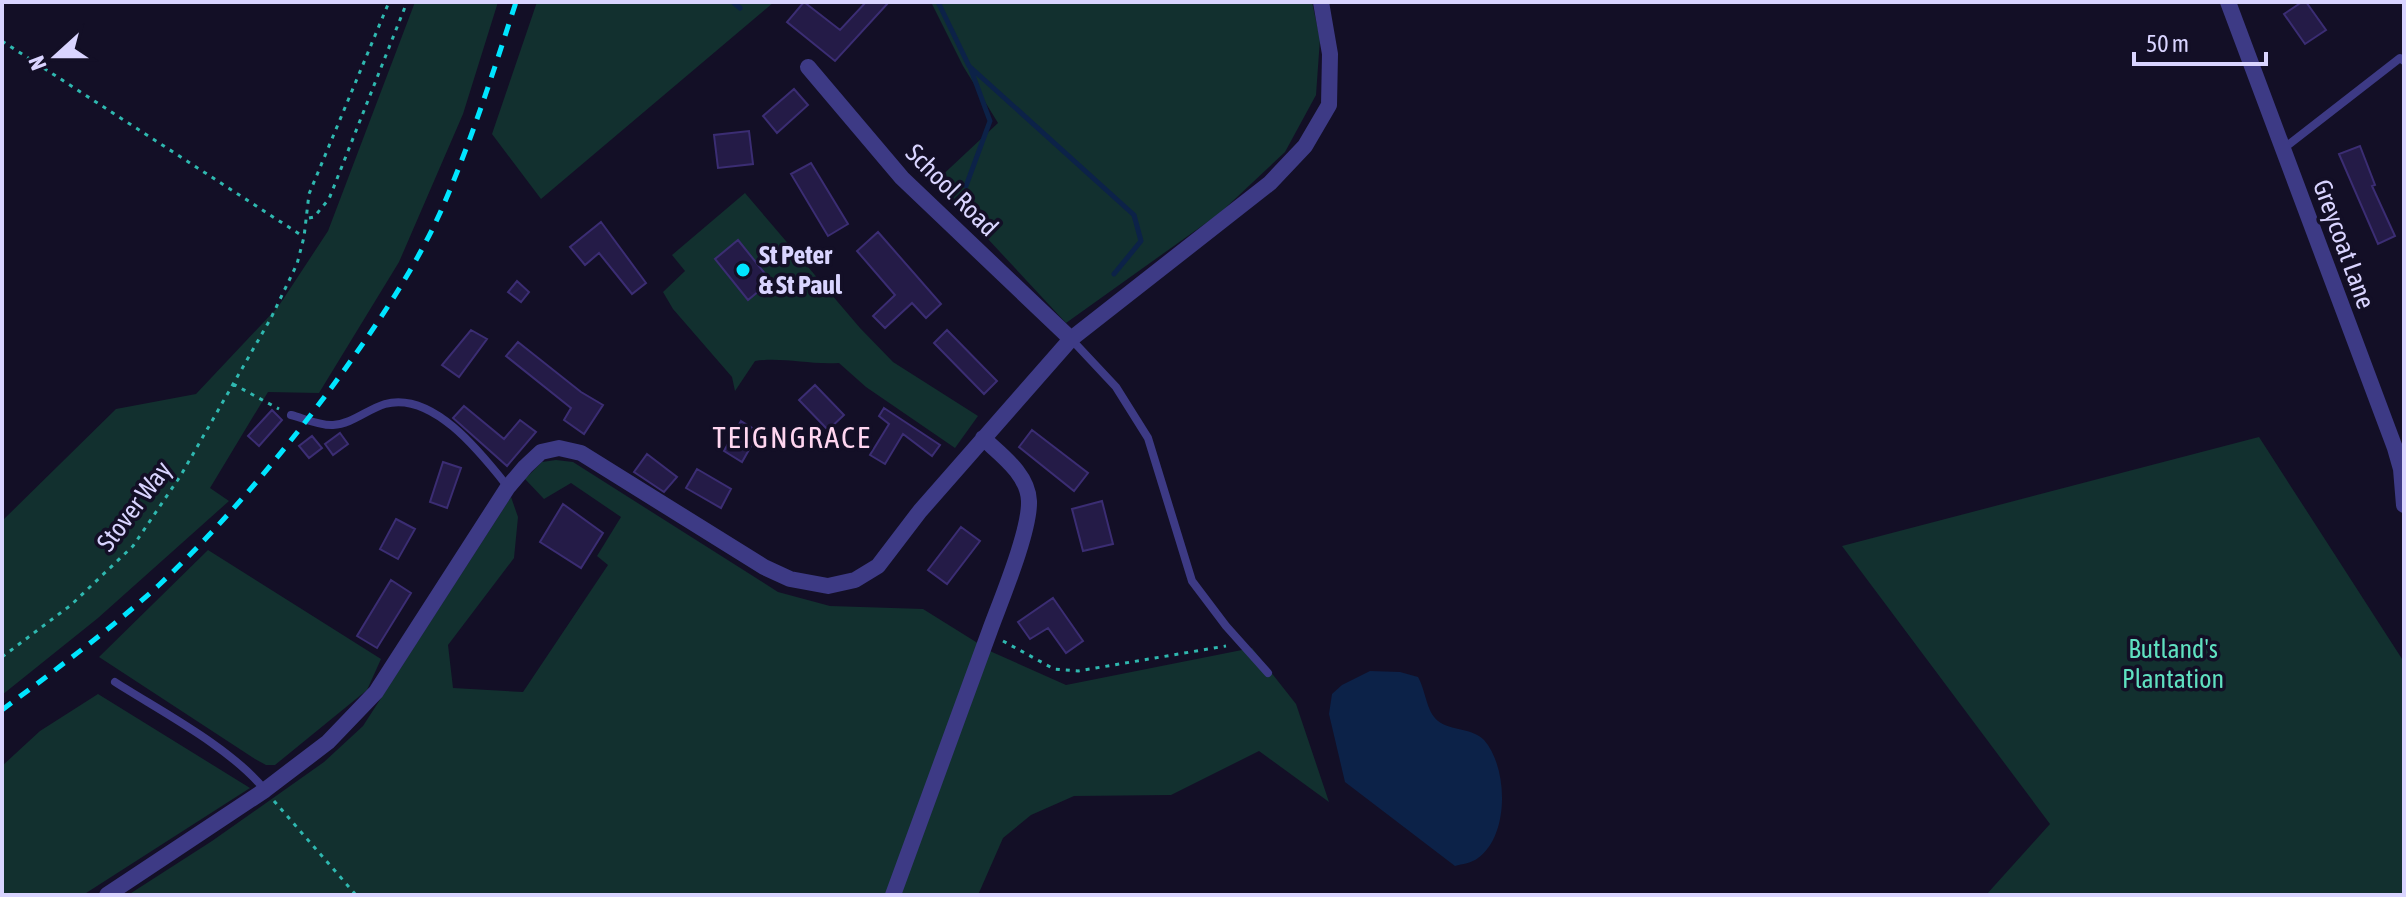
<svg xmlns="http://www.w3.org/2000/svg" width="2406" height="897" font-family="'Asap Condensed',sans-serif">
	<rect width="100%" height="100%" fill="#130f26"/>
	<path fill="#12302f" d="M415 2H498L463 114 399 262 319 393 268 392 210 488 229 501 98 618 2 695V521L116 409 196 394 278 307 328 231Z
		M537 2H774L541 199 492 134Z
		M931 2H1312L1320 39 1316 95 1285 152 1220 213 1066 323 935 182 998 123 963 66Z
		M745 193 860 328 893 362 978 416 955 448 866 387 839 363C809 365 783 357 755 361L735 391 732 377 673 309 663 292 685 271 672 255Z
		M2259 437 2404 662V895H1986L2050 824 1842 546Z
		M556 460 573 462 778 592 830 606 923 609 992 652 1066 685 1252 648 1296 704 1329 802 1259 751 1171 795 1074 796 1031 815 1003 838 978 895H128L212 841 324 762 363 726 511 497 518 517 514 558 448 645 453 688 523 692 608 565 597 556 621 517 571 483 544 499 525 479 542 462Z
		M208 550 381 659 367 690 275 765H266L255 759 99 657Z
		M98 694 250 788 83 895H2V766L40 731Z"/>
	<path fill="#0c2248" d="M1370 671 1400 672 1418 677C1426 691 1426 711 1438 721 1451 731 1473 728 1484 740 1508 767 1510 835 1478 858 1472 863 1462 864 1455 866L1345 782 1329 714 1332 694 1342 685Z"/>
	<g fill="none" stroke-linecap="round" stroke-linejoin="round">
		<path stroke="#0c2248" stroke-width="5" d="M733 2 740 8
			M938 2 969 66 1134 215 1141 241 1114 274
			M966 186 990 121 970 67"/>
	</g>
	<path fill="#241b47" stroke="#3b2d73" stroke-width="2" d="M804 2 840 30 866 2H889L835 61 787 22Z
		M2302 2H2306L2326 30 2305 44 2284 14Z
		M794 89 808 105 777 133 763 116Z
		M749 131 753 164 718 168 714 135Z
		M2360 146 2375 185 2372 186 2395 236 2378 244 2339 154Z
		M811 163 848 224 828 236 791 174Z
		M601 222 646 283 632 294 599 253 585 265 570 247Z
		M878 232 941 304 926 318 912 303 885 328 873 316 895 295 857 251Z
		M738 240 771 281 748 300 715 259Z
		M517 281 529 292 521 302 508 292Z
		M471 330 487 339 459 377 442 365Z
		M947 330 997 381 984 394 934 343Z
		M518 342 581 392 603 405 584 434 564 420 571 408 506 356Z
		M815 385 844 415 828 430 799 400Z
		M464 406 504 439 520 420 536 432 507 466 453 418Z
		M884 408 940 445 932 456 903 434 885 464 870 455 889 424 879 416Z
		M272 410 282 420 259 446 248 436Z
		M741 421 759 432 742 462 724 451Z
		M1032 430 1088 473 1074 491 1019 447Z
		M340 433 348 444 333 455 325 444Z
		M312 436 322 448 309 458 299 446Z
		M647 454 677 477 664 492 634 472Z
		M443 462 461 468 447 508 430 502Z
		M697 469 731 489 721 508 686 488Z
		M1102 501 1113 544 1083 551 1072 509Z
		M563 504 603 533 581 568 540 542Z
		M396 519 415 529 398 559 380 549Z
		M961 527 980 541 947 584 928 570Z
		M391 580 411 593 377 648 357 636Z
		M1053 598 1083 641 1066 653 1048 628 1030 639 1018 622Z"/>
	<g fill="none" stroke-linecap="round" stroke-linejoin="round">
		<path stroke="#2fb8b0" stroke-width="3" stroke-dasharray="4 6" stroke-linecap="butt" d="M2 41 304 237
			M309 218 314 217 329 199 407 2
			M233 384 279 409
			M1003 641 1054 669 1078 671 1226 646
			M2 657 71 605 133 546 181 475 271 318 297 264 304 237 309 194 389 2
			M274 801 356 895"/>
		<path stroke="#3d3a85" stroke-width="8" d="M2283 149 2400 58 2404 61
			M1071 339 1116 387 1148 438 1192 581 1226 626 1268 673
			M291 415C303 418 320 426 333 425 352 424 368 409 385 404 433 391 481 453 508 487
			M115 682C162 712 230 747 265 790"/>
		<path stroke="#3d3a85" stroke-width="16" d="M2228 2 2395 448 2401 469 2404 505
			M808 67 902 178 1071 339
			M107 895 265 790 328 742 376 692 508 487 525 467 541 452 559 448 581 453 764 567 790 579 828 586 855 580 878 566 920 511 1071 339 1270 183 1305 146 1329 105 1330 54 1321 2
			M893 895C925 807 958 718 990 630 1001 600 1030 531 1029 501 1028 474 1001 455 983 438"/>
		<path stroke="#00e5ff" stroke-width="5" stroke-dasharray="12 10" stroke-linecap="butt" d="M2 710C55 670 110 630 159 585 228 520 290 445 345 369 380 320 415 268 440 213 470 145 493 73 516 2"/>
	</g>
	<circle fill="#00e5ff" stroke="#130f26" stroke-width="3" cx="743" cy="270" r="8"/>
	<g text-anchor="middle" stroke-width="7" stroke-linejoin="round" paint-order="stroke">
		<g font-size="26" fill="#d9d4ff" stroke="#130f26">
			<text transform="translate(952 190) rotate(45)" y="9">School Road</text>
			<text transform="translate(2344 244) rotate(70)" y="9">Greycoat Lane</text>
			<text transform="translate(134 506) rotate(-53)" y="9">Stover Way</text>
		</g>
		<g font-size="26" font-weight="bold" fill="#d9d4ff" stroke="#130f26" text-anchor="start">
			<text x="759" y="264">St Peter<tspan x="759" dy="30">&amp; St Paul</tspan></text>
		</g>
		<g font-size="26" fill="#5fe0c0" stroke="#130f26">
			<text x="2173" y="658">Butland's<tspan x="2173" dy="30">Plantation</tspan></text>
		</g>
		<g font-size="30" letter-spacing="2" fill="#ffd6f0" stroke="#130f26">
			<text x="792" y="448">TEIGNGRACE</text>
		</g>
	</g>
	<rect width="2406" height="897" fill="none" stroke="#d9d4ff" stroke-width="8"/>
	<g transform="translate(56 56) rotate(249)" stroke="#130f26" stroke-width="6" paint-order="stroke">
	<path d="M0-6L14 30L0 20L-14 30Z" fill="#d9d4ff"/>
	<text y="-12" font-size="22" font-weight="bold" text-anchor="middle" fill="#d9d4ff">N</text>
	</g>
	<path d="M2134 52v12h132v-12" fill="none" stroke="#d9d4ff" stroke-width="4"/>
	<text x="2146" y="52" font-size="24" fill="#d9d4ff" stroke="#130f26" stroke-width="6" paint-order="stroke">50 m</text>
</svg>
